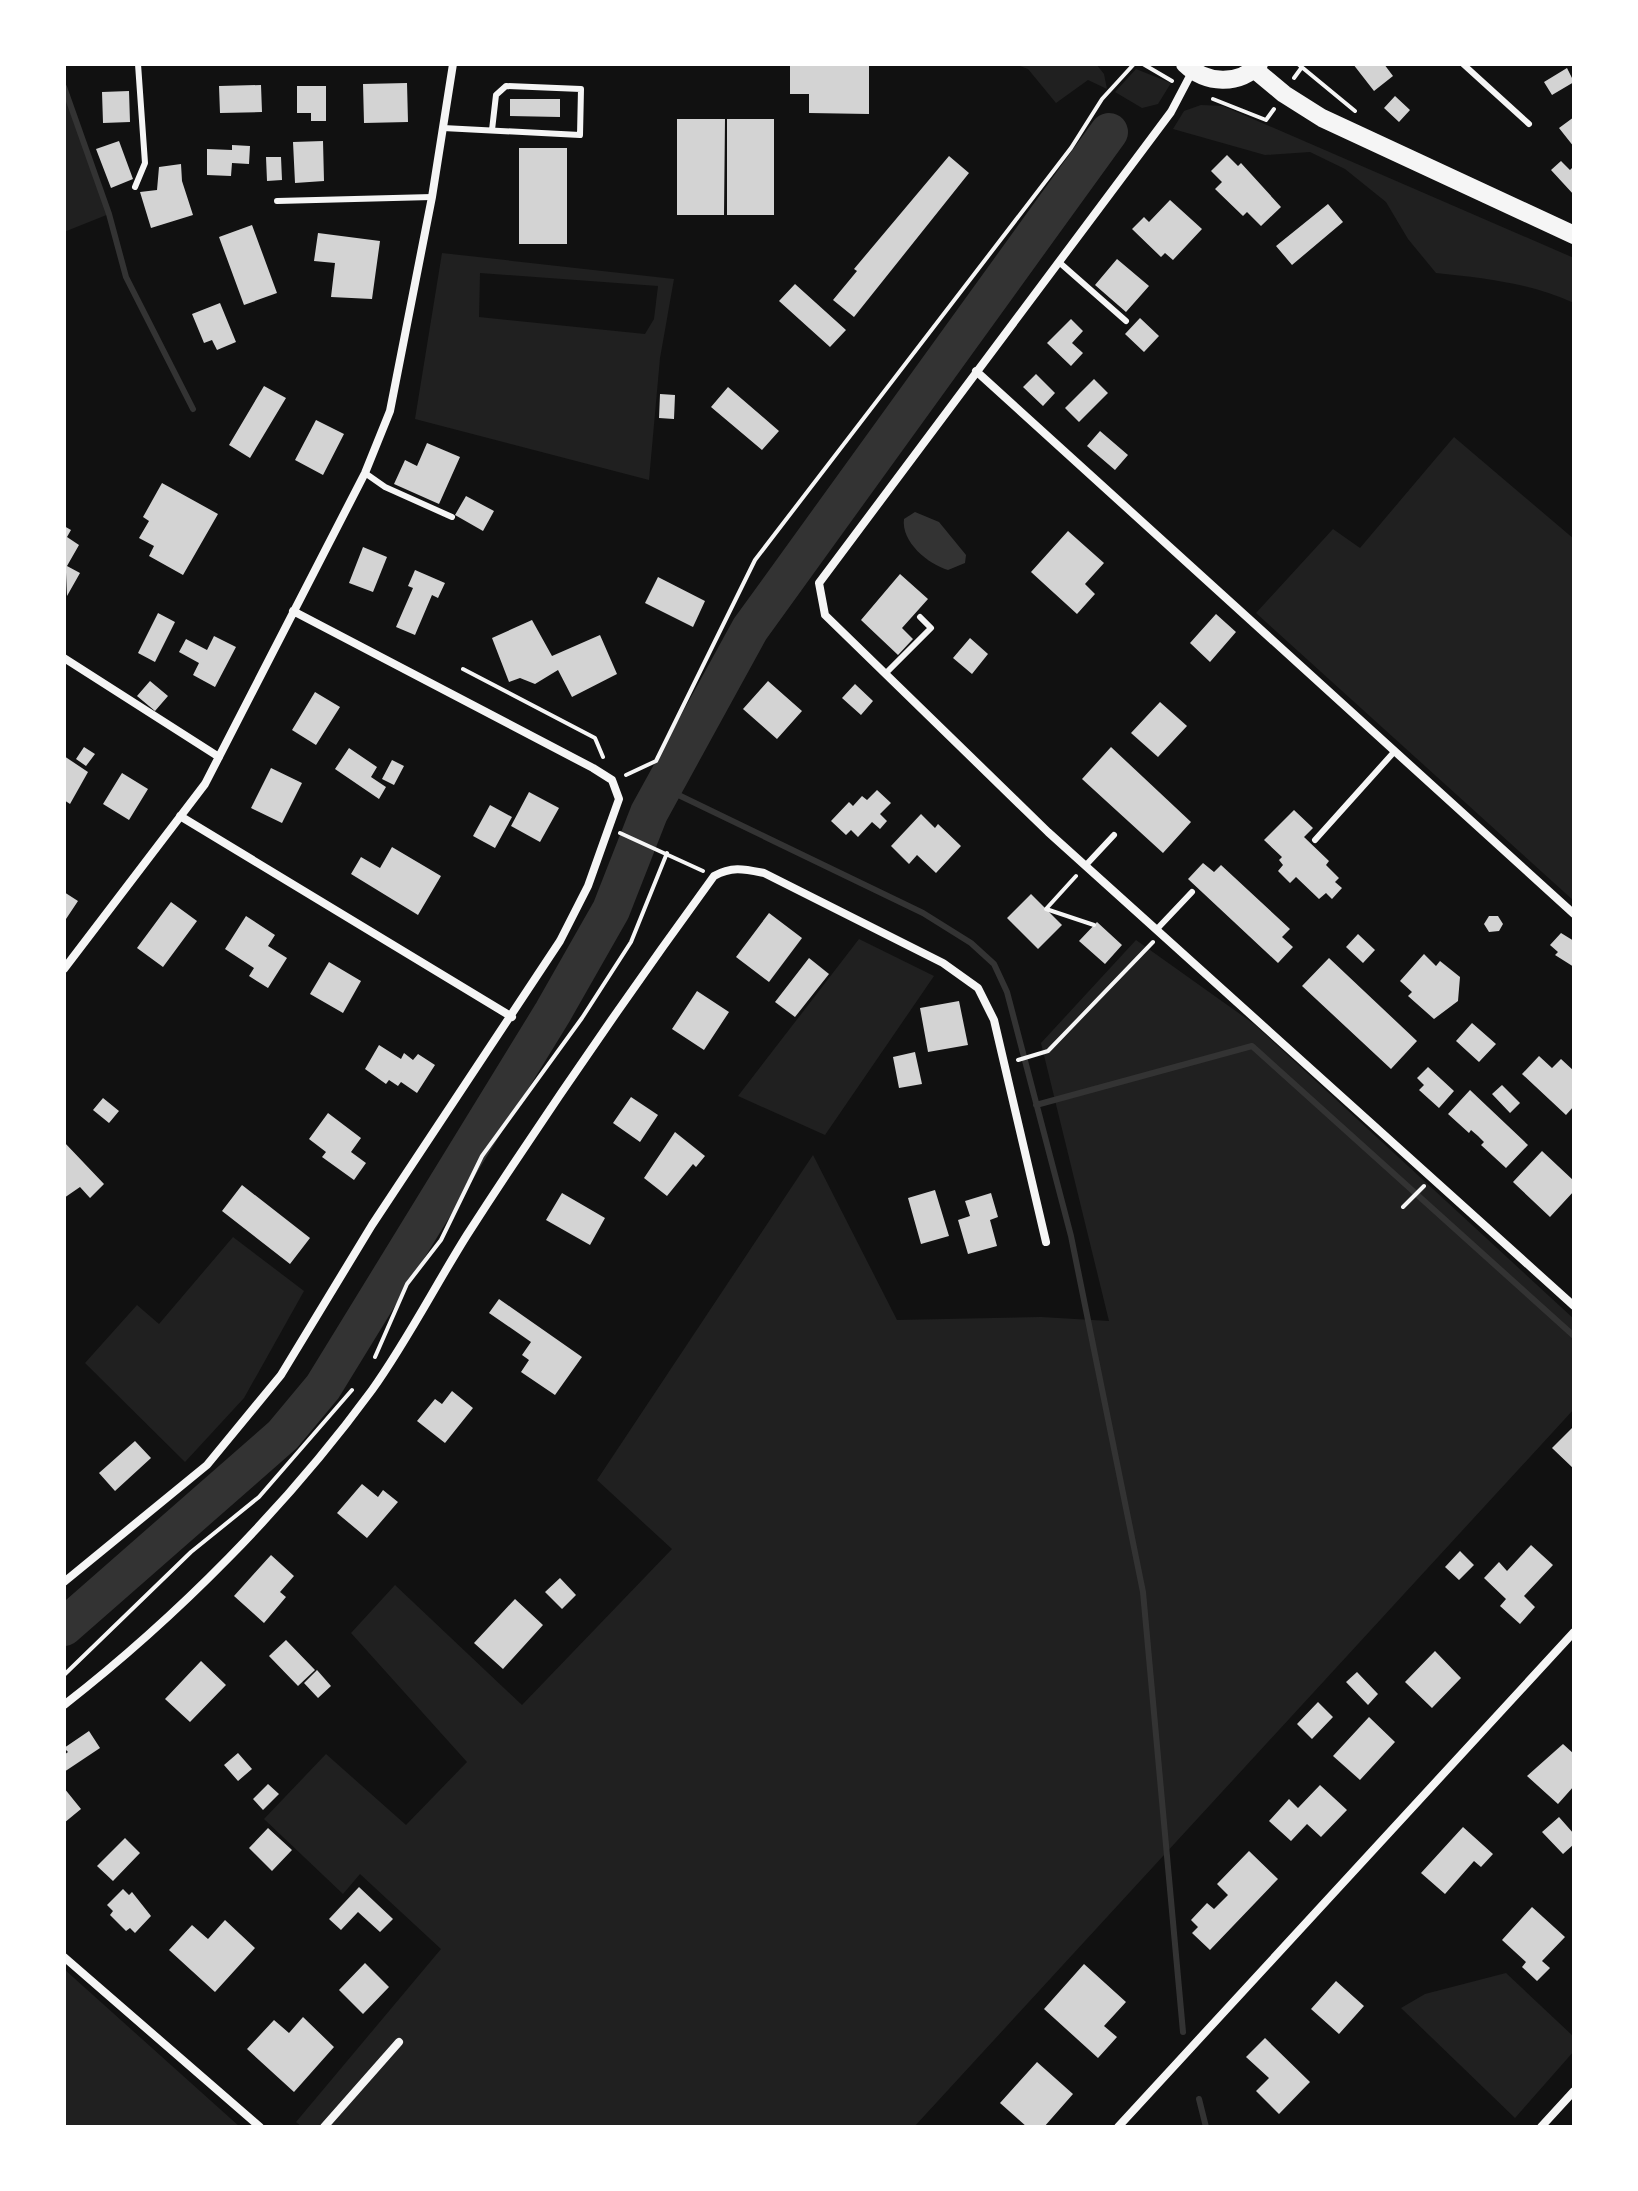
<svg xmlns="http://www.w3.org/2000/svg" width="1638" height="2191" font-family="'PT Sans',sans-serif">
	<rect width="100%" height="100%" fill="#111"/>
	<path fill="#202020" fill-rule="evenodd" d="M1015 64H1096L1104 74 1107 89 1088 80 1056 103 1028 69Z
		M1136 69 1171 83 1158 104 1142 108 1115 92Z
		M64 87 109 214 64 232Z
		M1201 105 1223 106 1574 258V303C1530 283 1484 278 1436 273L1408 239 1386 202 1345 169 1310 152 1265 155 1173 129 1184 111Z
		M442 253 674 279 660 358 649 480 415 419ZM480 273 658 286 654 319 645 334 479 317Z
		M1454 437 1574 539V901L1256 613 1333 529 1360 548Z
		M859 939 934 976 825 1135 738 1096Z
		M1136 940 1254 1024 1574 1319V1409L914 2127H302L296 2122 441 1949 360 1874 343 1894 264 1819 326 1754 406 1825 467 1762 351 1633 395 1585 522 1705 672 1549 597 1480 813 1155 897 1320 1041 1317 1109 1321 1041 1043Z
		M233 1237 304 1291 244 1398 185 1462 85 1363 137 1305 159 1324Z
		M64 1969 240 2127H64Z
		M1506 1973 1574 2037V2051L1515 2118 1401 2008 1425 1994Z"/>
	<path fill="#333" d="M915 512 939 522 966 555 965 563 948 570C928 564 901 542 904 519Z"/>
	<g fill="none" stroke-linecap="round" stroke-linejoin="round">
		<path stroke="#333" stroke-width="6" d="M64 87 109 214 126 277 193 409
			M666 789 923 913 971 943 994 964 1007 992 1071 1236 1143 1592 1183 2032
			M1036 1105 1252 1046 1574 1336
			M1199 2099 1206 2127"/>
		<path stroke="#333" stroke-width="38" d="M64 1627 283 1435 323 1387 553 1012 611 910 649 813 750 629 1109 132"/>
	</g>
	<path fill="#d3d3d3" d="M790 64H869V114L809 113V94H790Z
		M1353 64H1384L1393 76 1374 91Z
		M1567 68 1574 82 1552 95 1544 82Z
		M407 83 408 122 364 123 363 84Z
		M261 85 262 112 220 113 219 86Z
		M297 86H326V121H311V113H297Z
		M129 91 130 122 103 123 102 92Z
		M1395 96 1410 110 1399 122 1384 108Z
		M510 99H560V117L510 116Z
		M1574 117V147L1559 128Z
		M677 119H725L724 215H677Z
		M727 119H774V215H727Z
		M119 141 133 179 111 188 96 149Z
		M323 141 324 181 295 183 293 142Z
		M232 145 250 146 249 164 232 163 231 176 207 175V149L232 150Z
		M519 148H567V244H519Z
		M1227 155 1238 166 1241 163 1281 207 1261 226 1247 212 1243 216 1215 189 1222 182 1211 171Z
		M949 156 969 173 854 317 833 300 857 271 854 269Z
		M266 157H281L282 180 267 181Z
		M1561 161 1570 170 1574 166V195L1551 170Z
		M181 164 182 181 193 215 151 228 140 192 157 190 159 167Z
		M1170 200 1202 229 1173 260 1165 253 1161 257 1132 229 1144 217 1149 222Z
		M1328 204 1343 222 1292 265 1276 246Z
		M252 225 277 293 244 305 219 237Z
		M318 233 380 241 372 299 331 297 335 263 314 261Z
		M1117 259 1149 286 1126 312 1095 285Z
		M795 284 846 330 830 347 779 301Z
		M220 303 236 342 217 350 212 340 204 343 192 314Z
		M1140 318 1159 336 1144 352 1125 334Z
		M1071 319 1083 331 1072 343 1083 353 1071 366 1047 343Z
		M1036 374 1055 393 1043 406 1023 387Z
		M1094 379 1108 393 1079 422 1065 408Z
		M264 386 286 398 250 458 229 445Z
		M728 387 779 431 762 450 711 407Z
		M660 394 675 395 674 419 659 418Z
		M316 420 344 434 323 475 295 460Z
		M1100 431 1128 455 1115 470 1087 446Z
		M427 443 460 457 439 504 394 484 405 460 417 466Z
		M162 483 218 514 183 575 149 556 154 546 139 538 149 521 143 517Z
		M466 496 494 511 483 531 455 515Z
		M64 526 71 530 67 537 79 545 67 566 80 573 67 596Z
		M1068 531 1104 563 1085 584 1095 594 1077 614 1031 572Z
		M363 547 387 557 373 592 349 583Z
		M415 570 445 583 438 598 432 595 415 635 396 627 413 588 408 586Z
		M900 574 928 599 902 628 913 639 898 655 861 620Z
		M658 577 705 601 693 627 645 603Z
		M158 613 175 622 155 662 138 653Z
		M1216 614 1236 632 1210 662 1190 643Z
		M532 620 552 656 600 635 617 674 572 697 558 670 535 684 520 678 509 682 492 638Z
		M214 636 236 647 215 687 193 675 199 663 179 652 186 639 207 650Z
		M970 638 988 654 972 674 953 658Z
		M150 681 168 696 155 711 137 696Z
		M768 681 802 711 777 739 743 709Z
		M855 684 873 701 861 715 842 698Z
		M315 692 340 707 316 745 292 730Z
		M1160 702 1187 726 1158 757 1131 733Z
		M84 747 95 754 86 766 76 759Z
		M1111 747 1191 822 1163 853 1082 779Z
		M349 748 377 767 371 777 386 787 379 799 335 769Z
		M64 756 88 772 70 804 64 800Z
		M392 760 404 766 394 785 382 779Z
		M271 768 302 783 282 823 251 808Z
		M122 773 148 789 129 820 103 804Z
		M877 790 891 803 880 814 887 821 880 829 872 822 858 837 851 830 846 835 831 821 849 802 853 806 862 796 867 800Z
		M529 792 559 808 540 842 511 826Z
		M490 805 512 817 495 848 473 836Z
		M1294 810 1313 828 1304 837 1329 861 1326 865 1339 878 1335 882 1342 888 1332 899 1326 893 1319 899 1296 877 1290 883 1278 871 1283 865 1279 860 1282 857 1264 840Z
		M921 814 935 828 938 824 961 846 936 873 917 855 909 864 891 846Z
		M392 847 441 876 418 915 351 874 361 857 380 868Z
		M1203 863 1214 872 1221 865 1290 929 1282 937 1293 947 1278 963 1188 879Z
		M64 892 78 901 64 922Z
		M1031 894 1062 925 1038 949 1007 918Z
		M171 902 197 921 163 967 137 948Z
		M769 913 802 938 769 982 736 957Z
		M246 916 275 935 268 946 287 958 268 988 249 976 254 968 225 949Z
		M1489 916H1498L1503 924 1499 931 1489 932 1484 924Z
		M1097 922 1122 945 1105 964 1079 941Z
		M1561 933 1574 941V967L1555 955 1558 952 1550 945Z
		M1358 934 1375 950 1363 963 1346 947Z
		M1424 954 1436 966 1440 961 1460 977 1458 1001 1434 1019 1408 996 1412 992 1400 981Z
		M809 958 829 974 795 1017 775 1002Z
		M1329 958 1417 1041 1391 1069 1302 986Z
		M329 962 361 981 343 1013 310 994Z
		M697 991 729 1012 704 1050 672 1029Z
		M959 1001 968 1045 928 1052 920 1008Z
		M1472 1023 1496 1044 1479 1062 1456 1041Z
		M379 1045 401 1059 404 1053 413 1060 418 1054 435 1065 417 1093 401 1082 398 1086 389 1080 386 1084 365 1069Z
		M915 1052 922 1084 899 1088 893 1057Z
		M1539 1056 1552 1068 1561 1059 1574 1071V1106L1566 1115 1522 1074Z
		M1428 1067 1454 1091 1439 1108 1419 1090 1424 1085 1417 1078Z
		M1502 1085 1520 1103 1510 1113 1492 1094Z
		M1470 1090 1528 1145 1506 1168 1481 1145 1484 1142 1478 1136 1471 1130 1469 1133 1448 1114Z
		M631 1097 658 1115 640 1142 613 1123Z
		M103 1098 119 1111 109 1123 93 1110Z
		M328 1113 361 1138 351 1152 366 1163 354 1180 322 1157 326 1152 309 1139Z
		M675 1132 705 1156 696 1167 693 1164 667 1196 644 1178Z
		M64 1142 104 1184 90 1198 80 1187 64 1198Z
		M1542 1151 1574 1181V1191L1550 1217 1513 1182Z
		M242 1185 310 1238 290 1264 222 1211Z
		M935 1190 949 1236 921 1244 908 1198Z
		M562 1193 605 1218 590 1245 546 1220Z
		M991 1193 998 1217 990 1220 997 1246 968 1254 958 1220 970 1216 965 1201Z
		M499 1299 582 1357 555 1395 521 1372 529 1360 522 1355 531 1342 489 1313Z
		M452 1391 473 1408 445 1443 417 1421 435 1399 442 1404Z
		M1574 1426V1469L1552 1448Z
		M135 1441 151 1458 115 1491 99 1473Z
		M362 1484 378 1497 383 1490 398 1502 367 1538 337 1513Z
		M1531 1545 1553 1565 1524 1596 1535 1607 1520 1624 1500 1606 1506 1599 1484 1578 1499 1562 1507 1571Z
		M1460 1551 1474 1565 1459 1580 1445 1567Z
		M271 1555 294 1576 280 1592 286 1597 264 1623 234 1596Z
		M560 1578 576 1595 562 1609 545 1592Z
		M515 1599 543 1625 503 1669 474 1643Z
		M286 1640 315 1670 298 1686 269 1656Z
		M1435 1651 1461 1678 1432 1708 1405 1682Z
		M201 1661 226 1685 190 1722 165 1699Z
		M317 1670 331 1686 318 1698 304 1683Z
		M1357 1672 1378 1694 1368 1705 1346 1682Z
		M1318 1702 1333 1717 1312 1739 1297 1724Z
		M1369 1717 1395 1742 1360 1780 1333 1756Z
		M89 1731 100 1748 64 1772V1755L68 1752 64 1748Z
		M1563 1744 1574 1754V1786L1558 1804 1527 1776Z
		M238 1753 252 1769 238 1781 224 1765Z
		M268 1784 279 1794 263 1810 253 1799Z
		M1320 1785 1347 1810 1321 1837 1307 1824 1291 1841 1269 1821 1289 1799 1298 1808Z
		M64 1788 81 1809 64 1823Z
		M1559 1817 1574 1834V1844L1563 1854 1542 1832Z
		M1463 1827 1493 1854 1481 1867 1474 1861 1445 1894 1421 1873Z
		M268 1828 292 1850 272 1871 249 1848Z
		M125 1838 140 1853 113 1881 97 1866Z
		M1249 1851 1278 1879 1210 1950 1192 1933 1198 1927 1191 1920 1207 1903 1214 1909 1228 1895 1217 1884Z
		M359 1887 393 1919 380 1932 358 1912 341 1930 329 1919Z
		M123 1889 129 1895 132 1892 151 1916 135 1933 130 1928 126 1931 110 1915 113 1911 107 1905Z
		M1532 1907 1565 1937 1542 1961 1550 1968 1537 1981 1522 1967 1526 1962 1502 1940Z
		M225 1920 255 1948 215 1992 169 1950 192 1925 208 1939Z
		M365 1963 389 1987 363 2014 339 1990Z
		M1084 1964 1126 2002 1104 2026 1117 2037 1098 2058 1044 2009Z
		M1336 1981 1364 2006 1339 2034 1311 2009Z
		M303 2017 334 2047 294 2092 247 2049 274 2020 289 2033Z
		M1265 2038 1310 2082 1279 2114 1256 2091 1269 2078 1246 2057Z
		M1037 2062 1073 2094 1044 2127H1027L1000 2103Z"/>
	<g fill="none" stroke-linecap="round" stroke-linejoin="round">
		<path stroke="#f5f5f5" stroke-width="4" d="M1143 64 1172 81
			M1298 64 1355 111
			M1294 78 1302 67
			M1213 99 1266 120 1274 109
			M463 669 595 738 603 757
			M626 775 656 761 755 560 1071 148 1102 99 1134 64
			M620 833 703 871
			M1076 876 1046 909 1094 925
			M1018 1060 1048 1051 1153 942
			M1403 1207 1424 1186
			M375 1357 407 1284 441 1240 482 1156 582 1018 631 942 667 853
			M64 1675 191 1552 259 1497 352 1390"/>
		<path stroke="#f5f5f5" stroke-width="6" d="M1463 64 1529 124
			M443 128 580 135 581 89 506 86 496 95 492 130
			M135 187 145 163 138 64
			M277 201 432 197
			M1060 263 1126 321
			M365 473 385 487 452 517
			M885 674 931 628 920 617
			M1315 840 1394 752
			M1086 865 1114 835
			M1157 929 1192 892"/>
		<path stroke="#f5f5f5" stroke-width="8" d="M1192 72 1171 112 819 583 825 615 1048 832 1574 1306
			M976 371 1574 914
			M64 658 219 757
			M180 816 512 1017
			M64 969 205 784 365 473 390 411 432 197 453 64
			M64 1582 207 1465 281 1375 372 1225 560 941 588 886 619 799 612 780 593 768 293 611
			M64 1705C177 1617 287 1506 372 1390 407 1341 435 1286 467 1235 546 1113 628 994 714 876 732 866 744 869 764 873L943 963 978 988 994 1020 1046 1242
			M64 1957 260 2127
			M324 2127 399 2042
			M1118 2127 1574 1632
			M1541 2127 1574 2091"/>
		<path stroke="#f5f5f5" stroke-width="18" d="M1185 64C1206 84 1239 86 1259 64
			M1254 69 1284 94 1322 118 1574 235"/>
	</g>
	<rect width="1638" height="2191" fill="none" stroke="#ffffff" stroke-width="132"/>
</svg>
